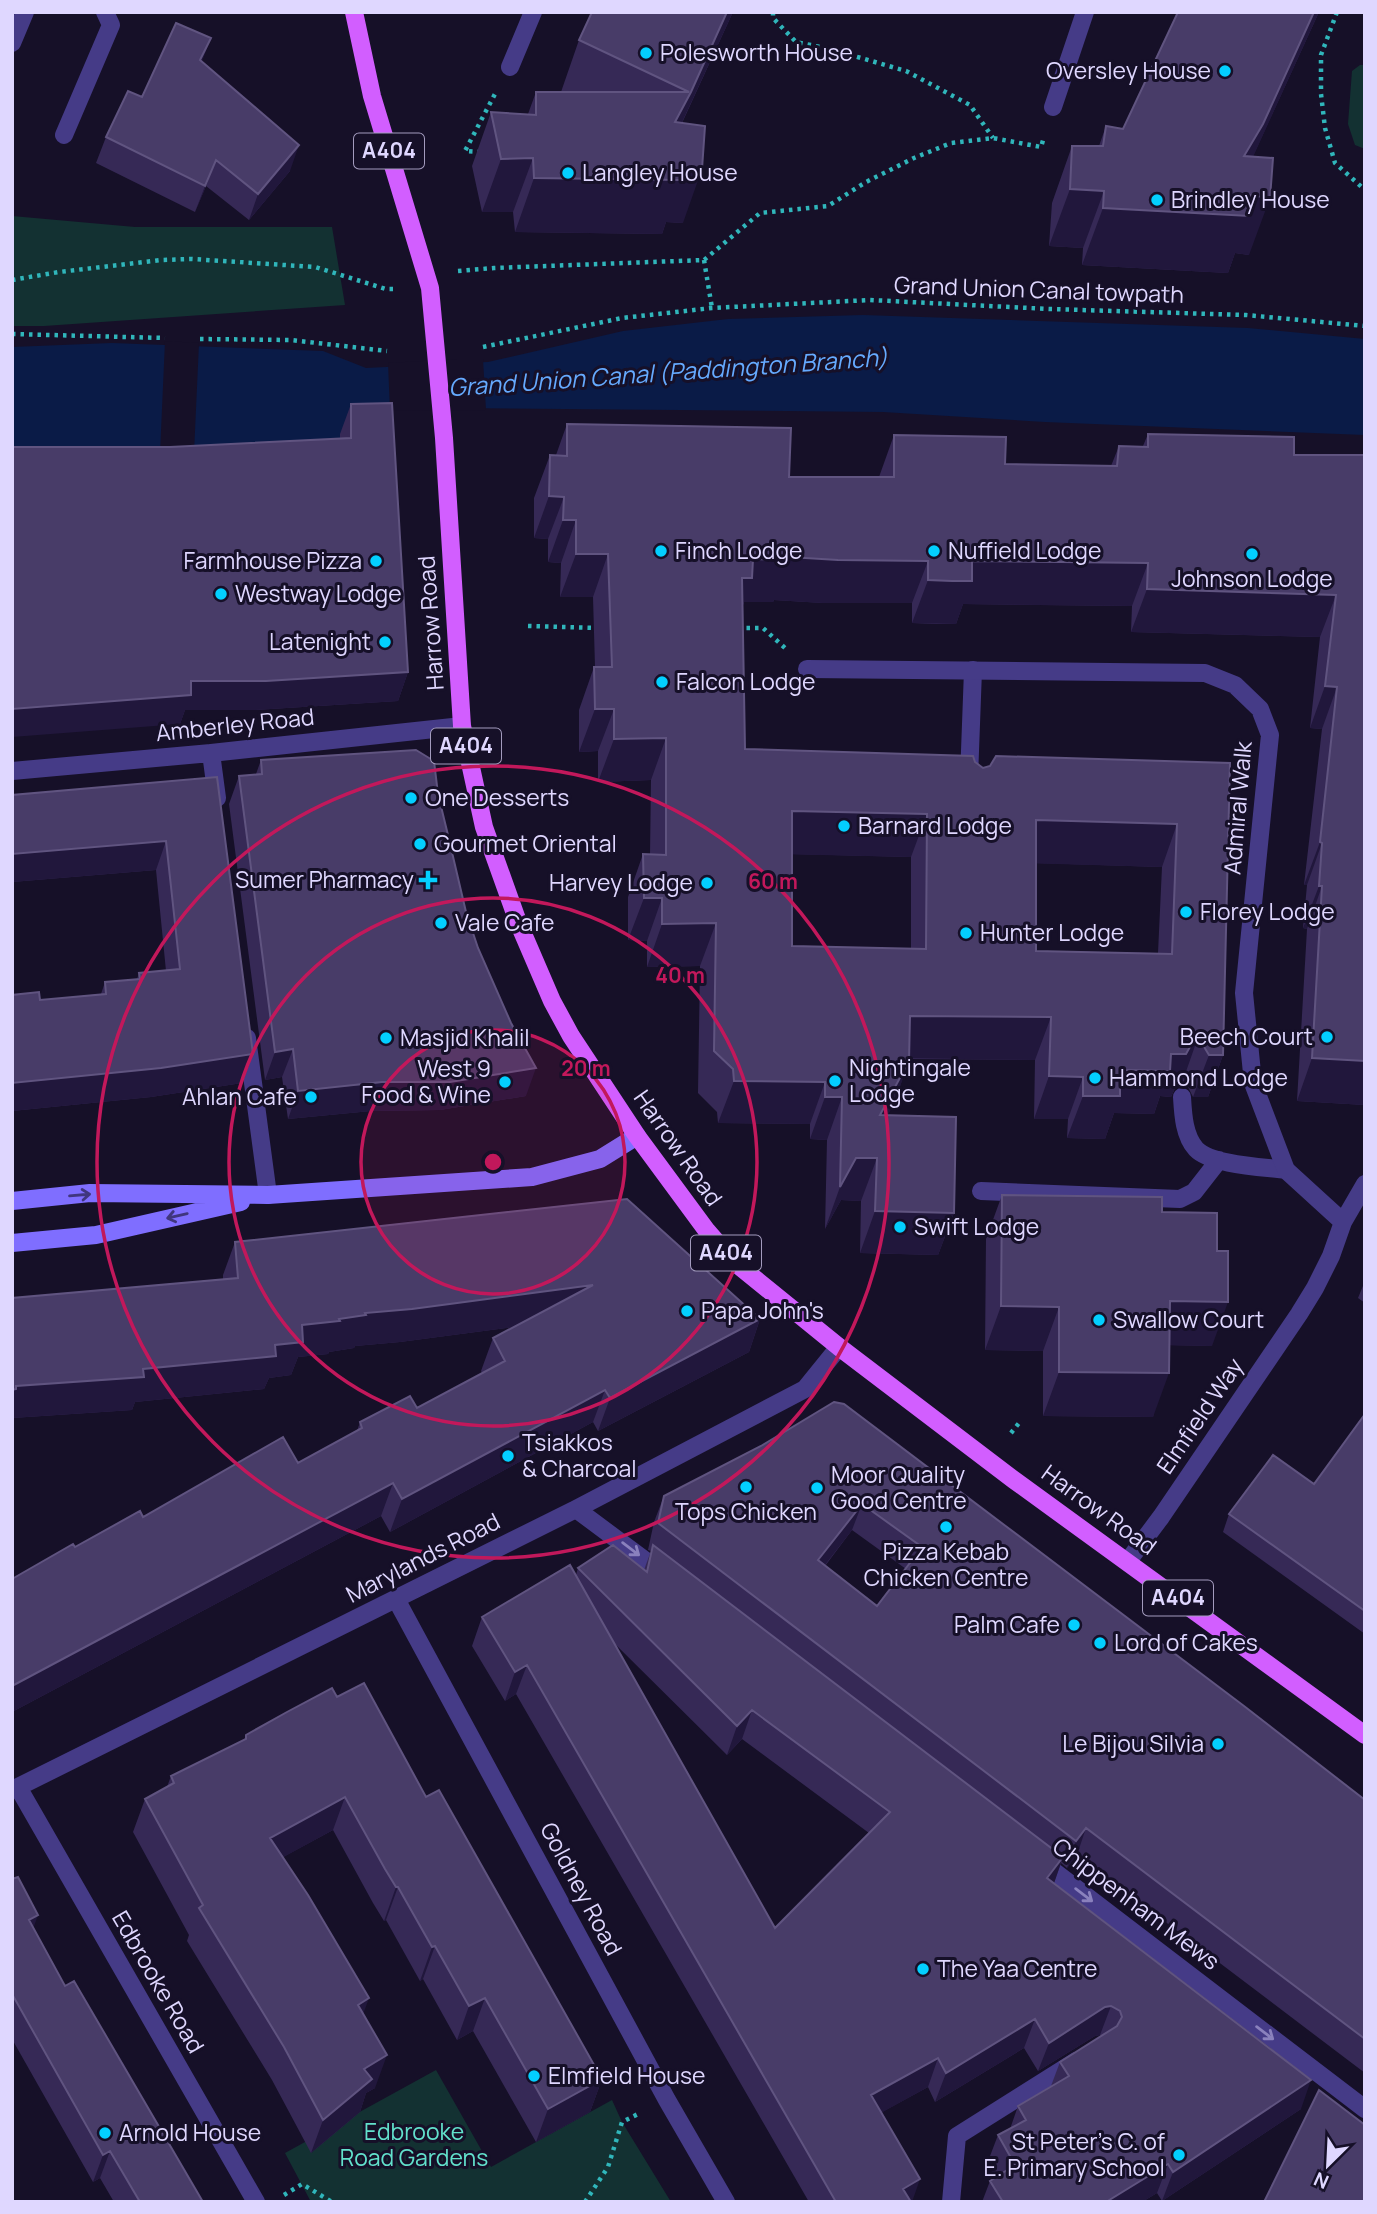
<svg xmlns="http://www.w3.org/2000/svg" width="1377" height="2214" font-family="Manrope,sans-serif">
	<rect width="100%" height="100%" fill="#161028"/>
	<path fill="#133132" d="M1360 65H1365V149L1355 145 1348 124 1352 71Z
		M12 216 135 227H332L345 305 44 326H12Z
		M436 2070 491 2167 612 2100 622 2122 671 2202H311L285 2153Z"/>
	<path fill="#0a1b47" d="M863 315 1248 328 1365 339V435L1045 422 883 412 363 407 341 468 12 476V347L112 343 323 351 366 368 488 362 623 331 728 319Z"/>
	<path fill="#161028" d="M165 341 199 343 193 475 159 476Z
		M457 359H483L486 410 390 411 388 363Z"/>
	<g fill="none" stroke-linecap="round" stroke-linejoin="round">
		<path stroke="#30b6bb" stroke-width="4.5" stroke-dasharray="3.5 5" stroke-linecap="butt" d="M773 12V18L796 42 830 49 906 71 970 105 993 138
			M1337 12 1321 55V94L1325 128 1335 163 1365 190
			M481 152 465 151 496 92
			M704 260 712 308
			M458 271 494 268 704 260 760 213 828 206 866 182 914 158 951 143 993 138 1041 147 1044 137
			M12 280 59 272 161 260 192 259 315 267 386 289H398
			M12 334 165 338
			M200 339 291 340 387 351
			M483 347 622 318 712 308 870 300 1049 309 1246 315 1365 326
			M528 626 597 628
			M738 628H763L785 648
			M1011 1433 1019 1423
			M284 2195 302 2184 332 2202
			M585 2202 608 2167 622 2122 638 2114"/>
		<path stroke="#453b87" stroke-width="18" d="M12 43 25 12
			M510 67 533 12
			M1053 107 1085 12
			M64 135 111 25 105 12
			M969 778 973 670
			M1182 1097C1183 1114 1184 1136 1196 1149 1211 1165 1264 1167 1286 1170
			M981 1191 1180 1199 1194 1192 1219 1160"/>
		<path stroke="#453b87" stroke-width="18" d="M807 669 1205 673 1235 685 1260 709 1270 735 1244 993 1253 1083 1286 1170 1343 1222
			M211 753 217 798
			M12 771 211 753 462 726
			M247 1038 268 1195
			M576 1509 666 1576
			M1128 1561 1161 1517 1299 1314 1315 1288 1331 1256 1343 1222 1365 1184
			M396 1599 667 2100 726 2202
			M18 1787 256 2202
			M12 1790 576 1509 805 1389 839 1347
			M1039 1860 1365 2109
			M951 2202 957 2136 1076 2061"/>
		<path stroke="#7f6eff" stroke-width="18" d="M12 1201 90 1193 268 1195 532 1177 600 1159 637 1136
			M12 1243 96 1235 241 1202"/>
		<path stroke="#d25eff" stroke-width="18" d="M354 12 372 96 430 288 444 438 462 726 484 827 518 922 552 1001 571 1036 637 1136 707 1231 733 1261 839 1347 1014 1480 1365 1735"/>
	</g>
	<path fill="#362956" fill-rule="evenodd" d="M592 12H733L682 123 683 223 666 222 662 234 515 232 513 212H482L472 166 491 112 528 114 536 92H561L579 40Z
		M1178 12H1319L1253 156 1249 255 1235 253 1228 273 1082 265 1083 248 1049 246 1052 203 1072 146H1099L1106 126 1123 129Z
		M202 62 290 171 249 220 206 186 195 212 96 163 106 137Z
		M351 404 408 672 398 701 255 710H185L180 724 170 447 340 439V434Z
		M567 424 789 477H879L894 435 1005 464 1111 466 1119 446H1143L1148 434 1294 455H1365V1105L1297 1101 1307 929 1303 928 1307 885H1304L1322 729 1310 728 1320 637 1131 632 1132 606 963 604 956 624H936L912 623V603H823L774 600 773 602H744L743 605 745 749 975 762 983 768 1230 763 1223 1055 1208 1097H1193L1188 1087 1181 1086 1175 1088 1171 1097 1160 1096 1154 1114 1114 1113 1105 1139 1067 1138 1068 1119H1034L1035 1060 909 1059 894 1104 887 1115 954 1213 938 1255 860 1253 861 1201 841 1200 825 1229 827 1140 810 1139V1124L718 1123 717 1112 698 1093 700 966 647 967V941L628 940V897L643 854 650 855 651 780 598 782V751L579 752V710L594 667H595L593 597H560L561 563 548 562V539L534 538V498L550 455H556ZM792 854 911 857V949L792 946ZM1036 863 1162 867 1158 953 1036 951Z
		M261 760 438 794 466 912 526 1096 440 1110 371 1111 288 1119 282 1077 265 1080 229 804 239 776 256 774Z
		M217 777 253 1054 242 1083 151 1097 12 1111V995L40 1000 101 994 105 982 137 979 139 973 166 971 156 870 12 882V795Z
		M1002 1195 1162 1212 1212 1346 1169 1345 1153 1417 1043 1416V1351L985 1350 986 1239Z
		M235 1242 760 1319 749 1352 598 1431 593 1422 390 1532 381 1516 12 1712V1579L75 1547 143 1517 298 1463 357 1431 360 1422 417 1408 482 1373 481 1371 493 1338 514 1327 400 1342 355 1346 354 1348 329 1352 328 1354 298 1357 291 1375 269 1378 264 1389 135 1402 132 1410 12 1418V1298L223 1279V1275Z
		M1365 1281V1303L1358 1298Z
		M834 1402 1365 1800V2073L1077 1855 1067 1868 1061 1863 1054 1883 1301 2109 1162 2201 1157 2193 1142 2202H982L990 2181 995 2177 987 2164 998 2135 1010 2129 1018 2106 1051 2086 1060 2062 1102 2036 1100 2035 1095 2036 1038 2071 1024 2048 935 2102 928 2087 882 2112 912 2202H809L516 1694 505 1701 472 1646 482 1617 576 1575 578 1568 644 1570 651 1551 648 1550 654 1522 664 1496 761 1446ZM852 1530 906 1569 877 1606 825 1566ZM614 1643 727 1755 742 1739 869 1833 775 1928Z
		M1365 1414V1634L1223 1532 1229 1514 1314 1484Z
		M337 1697 426 1797 602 2079 590 2112 536 2142 473 2031 457 2040 423 1979 420 1981 386 1920 384 1921 373 1903 333 1830 283 1857 363 2014 375 2088 366 2093 360 2112 311 2153 272 2080 187 1941 189 1935 133 1832 145 1799 167 1787 171 1776 244 1740 246 1735Z
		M12 1879 33 1928 65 1986 203 2202H114L100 2178 93 2182 12 2039Z"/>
	<path fill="#21173c" d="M727 12H733L671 146 675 122Z
		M1314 12H1319L1242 181 1244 156Z
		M211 38 201 64 200 60Z
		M299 145 290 171 249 220 258 194Z
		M533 158 513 212H482L501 159Z
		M216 160 206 186 195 212 205 186Z
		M681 168 702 169 683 223 666 222 662 234 515 232 534 178Z
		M1070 189 1104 191 1083 248 1049 246Z
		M1250 195 1270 198 1249 255 1235 253 1228 273 1082 265 1103 208Z
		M549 496 564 497 548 539 534 538Z
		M563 520H576L561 563 548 562Z
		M576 554H608L593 597H560Z
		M789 557 928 561 912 603H823L774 600 773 602H744L737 621 742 578 753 559Z
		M972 561 1148 563 1132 606 963 604 956 624 912 623 928 580Z
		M1147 589 1336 595 1320 637 1131 632Z
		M408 672 398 701 255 710H185L180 724 12 737V709L191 681Z
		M1325 686 1337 687 1322 729 1310 728Z
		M595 709H614L598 751 579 752Z
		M666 738 651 780 598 782 614 739Z
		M792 811 927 814 911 857 776 854Z
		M1036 820 1177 824 1162 867 1021 863Z
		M166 841 156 870 12 882V854Z
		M1320 842 1322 843 1307 885H1304Z
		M1319 886H1322L1307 929 1303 928Z
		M644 898H662L647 941 628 940Z
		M716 923 700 966 647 967 662 924Z
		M910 1016 1051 1017 1035 1060 895 1058Z
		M1196 1043 1181 1086 1175 1088 1171 1097 1160 1096 1154 1114 1114 1113 1105 1139 1067 1138 1083 1096 1120 1070 1171 1054Z
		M293 1049 282 1077 265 1080 275 1052Z
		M253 1054 242 1083 151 1097 12 1111V1083Z
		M1209 1055H1223L1208 1097H1193Z
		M1312 1058 1365 1061V1105L1297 1101Z
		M909 1061 894 1104 864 1158 880 1115Z
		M536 1068 526 1096 440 1110 371 1111 288 1119 298 1091Z
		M1049 1076 1083 1077 1068 1119H1034Z
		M734 1081 825 1082 810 1124 718 1123Z
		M825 1097H842L827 1140 810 1139Z
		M856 1158H877L861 1201 841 1200 825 1229 840 1187Z
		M875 1211 954 1213 938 1255 860 1253Z
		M593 1285 581 1318 400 1342 355 1346 354 1348 329 1352 328 1354 298 1357 291 1375 269 1378 264 1389 135 1402 132 1410 12 1418V1390L16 1386 143 1369 275 1345 302 1325 365 1313Z
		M1170 1301 1228 1302 1212 1346 1154 1345Z
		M1001 1306 1059 1307 1043 1351 985 1350Z
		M760 1319 749 1352 598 1431 610 1398Z
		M1059 1372 1169 1373 1153 1417 1043 1416Z
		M605 1390 593 1422 390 1532 402 1499Z
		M393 1483 381 1516 12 1712V1686Z
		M862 1504 852 1530 808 1587 818 1560Z
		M527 1665 516 1694 505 1701 515 1672Z
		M752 1710 742 1739 727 1755 737 1726Z
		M345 1797 333 1830 258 1871 270 1838Z
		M1086 1828 1077 1855 1067 1868 1076 1841Z
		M1063 1857 1053 1886 1047 1878Z
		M396 1887H398L386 1920 384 1921Z
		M38 1915 28 1943 29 1920Z
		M435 1946 423 1979 420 1981 432 1947Z
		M369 1998 357 2031 358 2005Z
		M485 1998 473 2031 457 2040 469 2006Z
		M1111 2006 1100 2035 1095 2036 1038 2071 1049 2043 1105 2007Z
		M1035 2019 1024 2048 935 2102 946 2073Z
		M387 2055 375 2088 366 2093 360 2112 311 2153 323 2120 364 2069Z
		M938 2058 928 2087 861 2124 871 2095Z
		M602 2079 590 2112 536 2142 548 2109Z
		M1311 2080 1301 2109 1162 2201 1173 2172Z
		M110 2151 100 2178 93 2182 103 2155Z
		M1168 2164 1157 2193 1142 2202H1106Z
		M920 2179 912 2202H898L903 2189Z"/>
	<path fill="#483c68" stroke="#605480" stroke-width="2" fill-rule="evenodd" d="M592 12H727L691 92 675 122 705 126 702 169 681 168V180L534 178 533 158 501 159 491 112 536 115V92H689L579 40Z
		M1178 12H1314L1263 124 1244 156 1273 158 1270 198 1250 195 1249 216 1103 208 1104 191 1070 189 1072 146H1103L1106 126 1123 129Z
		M176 23 211 38 200 60 299 145 258 194 216 160 205 186 106 137 128 91 142 97Z
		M392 403 408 672 266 681H191V695L12 709V447H170L351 438V404Z
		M567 424 791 428 789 477H894V435L1006 437 1005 464 1117 466 1119 446 1148 447V434L1294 437V455H1365V1061L1312 1058 1322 886H1319L1322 843 1320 842 1337 687 1325 686 1336 595 1147 589 1148 563 972 561V581H952L928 580V561L838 560 789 557V560L753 559 752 578H742L745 749 973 756 975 762 983 768 990 766 996 756 1230 763 1223 1055H1209L1203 1045 1196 1043 1191 1045 1186 1054H1171L1170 1071 1120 1070V1096H1083V1077L1049 1076 1051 1017 910 1016 909 1061 880 1115 956 1117 954 1213 875 1211 877 1158H856L840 1187 842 1097H825V1082L734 1081 733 1069 714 1051 716 923 662 924V898H644L643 854 666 855V738L614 739V709H595L594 667H612L608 554H576V520H563L564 497 549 496 550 455 567 456ZM792 811 927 814 926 949 792 946ZM1036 820 1177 824 1172 954 1036 951Z
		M416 750 434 761 438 794 447 831 466 912 478 948 511 1023 536 1068 450 1082H382L298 1091 293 1049 275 1052 239 776 262 774 261 760Z
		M217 777 253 1054 161 1068 12 1083V995L39 992 40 1000 106 994 105 982 140 979 139 973 180 969 166 841 12 854V795Z
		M1002 1195 1162 1197V1212L1217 1213V1251H1228V1302L1170 1301 1169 1373 1059 1372V1307L1001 1306Z
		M627 1199 760 1319 610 1398 605 1390 402 1499 393 1483 12 1686V1579L73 1544 75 1547 140 1511 143 1517 283 1437 298 1463 362 1428 360 1422 410 1396 417 1408 505 1361 493 1338 593 1285 412 1309 365 1313 366 1315 339 1319 340 1321 302 1325 303 1342 275 1345 276 1356 143 1369 144 1377 16 1386V1389L12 1390V1298L238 1278 235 1242Z
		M834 1402 844 1404 1244 1706 1365 1800V2039L1086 1828 1076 1841 658 1523 664 1496 761 1446ZM862 1504 922 1547 877 1606 818 1560Z
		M1365 1414V1611L1229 1514 1273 1455 1314 1484Z
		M613 1545 647 1572 653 1545 1063 1857 1047 1878 1311 2080 1173 2172 1168 2164 1106 2202H1003L990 2181 1015 2165 998 2135 1026 2120 1018 2106 1069 2076 1060 2062 1117 2026 1122 2017 1120 2011 1111 2006 1105 2007 1049 2043 1035 2019 946 2073 938 2058 871 2095 920 2179 903 2189 911 2202H836L527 1665 515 1672 482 1617 570 1565 775 1928 890 1812 752 1710 737 1726 578 1568Z
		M364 1683 426 1797 439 1790 602 2079 548 2109 485 1998 469 2006 435 1946 432 1947 398 1887H396L385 1869 345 1797 270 1838 308 1895 369 1998 358 2005 387 2055 364 2069 372 2079 323 2120 284 2047 199 1908 203 1905 145 1799 174 1783 171 1776 246 1739V1735L287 1712 332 1688 337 1697Z
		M18 1877 38 1915 29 1920 65 1986 74 1981 203 2202H140L110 2151 103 2155 12 1994V1879Z
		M1319 2090 1365 2125V2202H1264Z"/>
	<defs><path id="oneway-shaft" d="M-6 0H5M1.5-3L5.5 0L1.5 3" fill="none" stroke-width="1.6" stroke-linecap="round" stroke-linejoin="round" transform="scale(1.75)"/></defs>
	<g stroke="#40367e">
		<use href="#oneway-shaft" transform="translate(80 1195) rotate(-5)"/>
		<use href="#oneway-shaft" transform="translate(177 1216) rotate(167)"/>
	</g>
	<g stroke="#8a81bd">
		<use href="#oneway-shaft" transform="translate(631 1549) rotate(37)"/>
		<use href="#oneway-shaft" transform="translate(1084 1895) rotate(37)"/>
		<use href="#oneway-shaft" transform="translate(1265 2033) rotate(37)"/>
	</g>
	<circle cx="493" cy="1162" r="132" fill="#c2185b" fill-opacity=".12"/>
	<g fill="none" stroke="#c2185b" stroke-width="3.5">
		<circle cx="493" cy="1162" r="132"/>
		<circle cx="493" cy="1162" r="264"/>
		<circle cx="493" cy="1162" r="396"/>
	</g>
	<g fill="#03cfff" stroke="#161028" stroke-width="2.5">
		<circle cx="646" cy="53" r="7"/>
		<circle cx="1225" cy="71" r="7"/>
		<circle cx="568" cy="173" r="7"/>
		<circle cx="1157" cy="200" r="7"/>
		<circle cx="661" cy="551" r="7"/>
		<circle cx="934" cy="551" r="7"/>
		<circle cx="1252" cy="554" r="7"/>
		<circle cx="376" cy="561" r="7"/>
		<circle cx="221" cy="594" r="7"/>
		<circle cx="385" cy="642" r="7"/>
		<circle cx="662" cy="682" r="7"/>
		<circle cx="411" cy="798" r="7"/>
		<circle cx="844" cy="826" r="7"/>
		<circle cx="420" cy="844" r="7"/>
		<path d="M424.5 869.5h7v7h7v7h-7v7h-7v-7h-7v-7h7z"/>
		<circle cx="707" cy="883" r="7"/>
		<circle cx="1186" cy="912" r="7"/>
		<circle cx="441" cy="923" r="7"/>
		<circle cx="966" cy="933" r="7"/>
		<circle cx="1327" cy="1037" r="7"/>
		<circle cx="386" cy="1038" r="7"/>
		<circle cx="1095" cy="1078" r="7"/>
		<circle cx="835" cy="1081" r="7"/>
		<circle cx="505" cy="1082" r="7"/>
		<circle cx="311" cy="1097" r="7"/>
		<circle cx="900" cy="1227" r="7"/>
		<circle cx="687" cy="1311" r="7"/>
		<circle cx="1099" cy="1320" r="7"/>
		<circle cx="508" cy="1456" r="7"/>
		<circle cx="746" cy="1487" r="7"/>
		<circle cx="817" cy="1488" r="7"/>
		<circle cx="946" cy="1527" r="7"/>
		<circle cx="1074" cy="1625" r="7"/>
		<circle cx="1100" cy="1643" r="7"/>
		<circle cx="1218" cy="1744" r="7"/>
		<circle cx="923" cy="1969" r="7"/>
		<circle cx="534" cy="2076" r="7"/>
		<circle cx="105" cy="2133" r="7"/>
		<circle cx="1179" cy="2155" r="7"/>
	</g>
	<g text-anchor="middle" stroke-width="6" stroke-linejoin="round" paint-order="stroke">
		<g fill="#161028" stroke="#a39bbe" stroke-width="2">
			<rect x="354" y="133.5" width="70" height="35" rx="5"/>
			<rect x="431" y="728.5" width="70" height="35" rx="5"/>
			<rect x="691" y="1235.5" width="70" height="35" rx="5"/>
			<rect x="1143" y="1580.5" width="70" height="35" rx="5"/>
		</g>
		<g font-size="21" font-weight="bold" fill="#dfd7ff">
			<text x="389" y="158">A404</text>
			<text x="466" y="753">A404</text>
			<text x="726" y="1260">A404</text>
			<text x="1178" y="1605">A404</text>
		</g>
		<g font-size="23" fill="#dfd7ff" stroke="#161028" text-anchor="start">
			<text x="660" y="61">Polesworth House</text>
			<text x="1211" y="79" text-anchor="end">Oversley House</text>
			<text x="582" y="181">Langley House</text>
			<text x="1171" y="208">Brindley House</text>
			<text x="675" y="559">Finch Lodge</text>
			<text x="948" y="559">Nuffield Lodge</text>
			<text x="362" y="569" text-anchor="end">Farmhouse Pizza</text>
			<text x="1252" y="587" text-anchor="middle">Johnson Lodge</text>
			<text x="235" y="602">Westway Lodge</text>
			<text x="371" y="650" text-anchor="end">Latenight</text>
			<text x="676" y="690">Falcon Lodge</text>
			<text x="425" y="806">One Desserts</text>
			<text x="858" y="834">Barnard Lodge</text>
			<text x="434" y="852">Gourmet Oriental</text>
			<text x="414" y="888" text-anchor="end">Sumer Pharmacy</text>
			<text x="693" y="891" text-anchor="end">Harvey Lodge</text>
			<text x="1200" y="920">Florey Lodge</text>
			<text x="455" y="931">Vale Cafe</text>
			<text x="980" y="941">Hunter Lodge</text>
			<text x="1313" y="1045" text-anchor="end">Beech Court</text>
			<text x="400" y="1046">Masjid Khalil</text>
			<text x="849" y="1076">Nightingale<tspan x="849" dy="26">Lodge</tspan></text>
			<text x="491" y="1077" text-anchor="end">West 9<tspan x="491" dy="26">Food &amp; Wine</tspan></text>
			<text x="1109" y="1086">Hammond Lodge</text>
			<text x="297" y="1105" text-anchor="end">Ahlan Cafe</text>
			<text x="914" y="1235">Swift Lodge</text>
			<text x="701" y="1319">Papa John's</text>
			<text x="1113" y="1328">Swallow Court</text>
			<text x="522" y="1451">Tsiakkos<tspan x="522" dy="26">&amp; Charcoal</tspan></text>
			<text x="831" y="1483">Moor Quality<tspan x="831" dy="26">Good Centre</tspan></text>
			<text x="746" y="1520" text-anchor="middle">Tops Chicken</text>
			<text x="946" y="1560" text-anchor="middle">Pizza Kebab<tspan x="946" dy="26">Chicken Centre</tspan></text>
			<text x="1060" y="1633" text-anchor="end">Palm Cafe</text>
			<text x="1114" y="1651">Lord of Cakes</text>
			<text x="1204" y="1752" text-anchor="end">Le Bijou Silvia</text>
			<text x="937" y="1977">The Yaa Centre</text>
			<text x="548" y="2084">Elmfield House</text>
			<text x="119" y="2141">Arnold House</text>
			<text x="1165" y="2150" text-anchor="end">St Peter's C. of<tspan x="1165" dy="26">E. Primary School</tspan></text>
		</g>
		<g font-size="23" fill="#dfd7ff" stroke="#161028">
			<text transform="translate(1039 290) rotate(2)" y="8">Grand Union Canal towpath</text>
			<text transform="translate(431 623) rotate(-94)" y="8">Harrow Road</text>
			<text transform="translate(235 725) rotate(-6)" y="8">Amberley Road</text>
			<text transform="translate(1238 808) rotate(-85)" y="8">Admiral Walk</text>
			<text transform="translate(678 1148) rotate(55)" y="8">Harrow Road</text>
			<text transform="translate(1200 1416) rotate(-56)" y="8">Elmfield Way</text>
			<text transform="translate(1099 1510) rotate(36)" y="8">Harrow Road</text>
			<text transform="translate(423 1558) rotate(-27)" y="8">Marylands Road</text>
			<text transform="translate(581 1889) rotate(62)" y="8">Goldney Road</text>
			<text transform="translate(1136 1904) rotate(37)" y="8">Chippenham Mews</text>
			<text transform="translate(158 1982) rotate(60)" y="8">Edbrooke Road</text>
		</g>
		<g font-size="23" fill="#62e1cc" stroke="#161028">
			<text x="414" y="2140">Edbrooke<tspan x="414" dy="26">Road Gardens</tspan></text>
		</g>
		<g font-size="24" font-style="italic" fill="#65aaff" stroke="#161028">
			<text transform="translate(668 373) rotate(-4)" y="8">Grand Union Canal (Paddington Branch)</text>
		</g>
	</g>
	<circle cx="493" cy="1162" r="10" fill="#c2185b" stroke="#161028" stroke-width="3.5"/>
	<g font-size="21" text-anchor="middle" font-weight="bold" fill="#c2185b" stroke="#161028" stroke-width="6" stroke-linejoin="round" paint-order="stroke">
		<text x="773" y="889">60 m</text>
		<text x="680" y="983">40 m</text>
		<text x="586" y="1076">20 m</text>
	</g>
	<rect width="1377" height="2214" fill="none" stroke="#dfd7ff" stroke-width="28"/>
	<g transform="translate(1328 2165) rotate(204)" stroke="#161028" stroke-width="5" paint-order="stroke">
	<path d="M0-5L12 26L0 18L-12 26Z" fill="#dfd7ff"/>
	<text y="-10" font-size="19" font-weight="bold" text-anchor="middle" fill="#dfd7ff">N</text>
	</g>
</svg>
